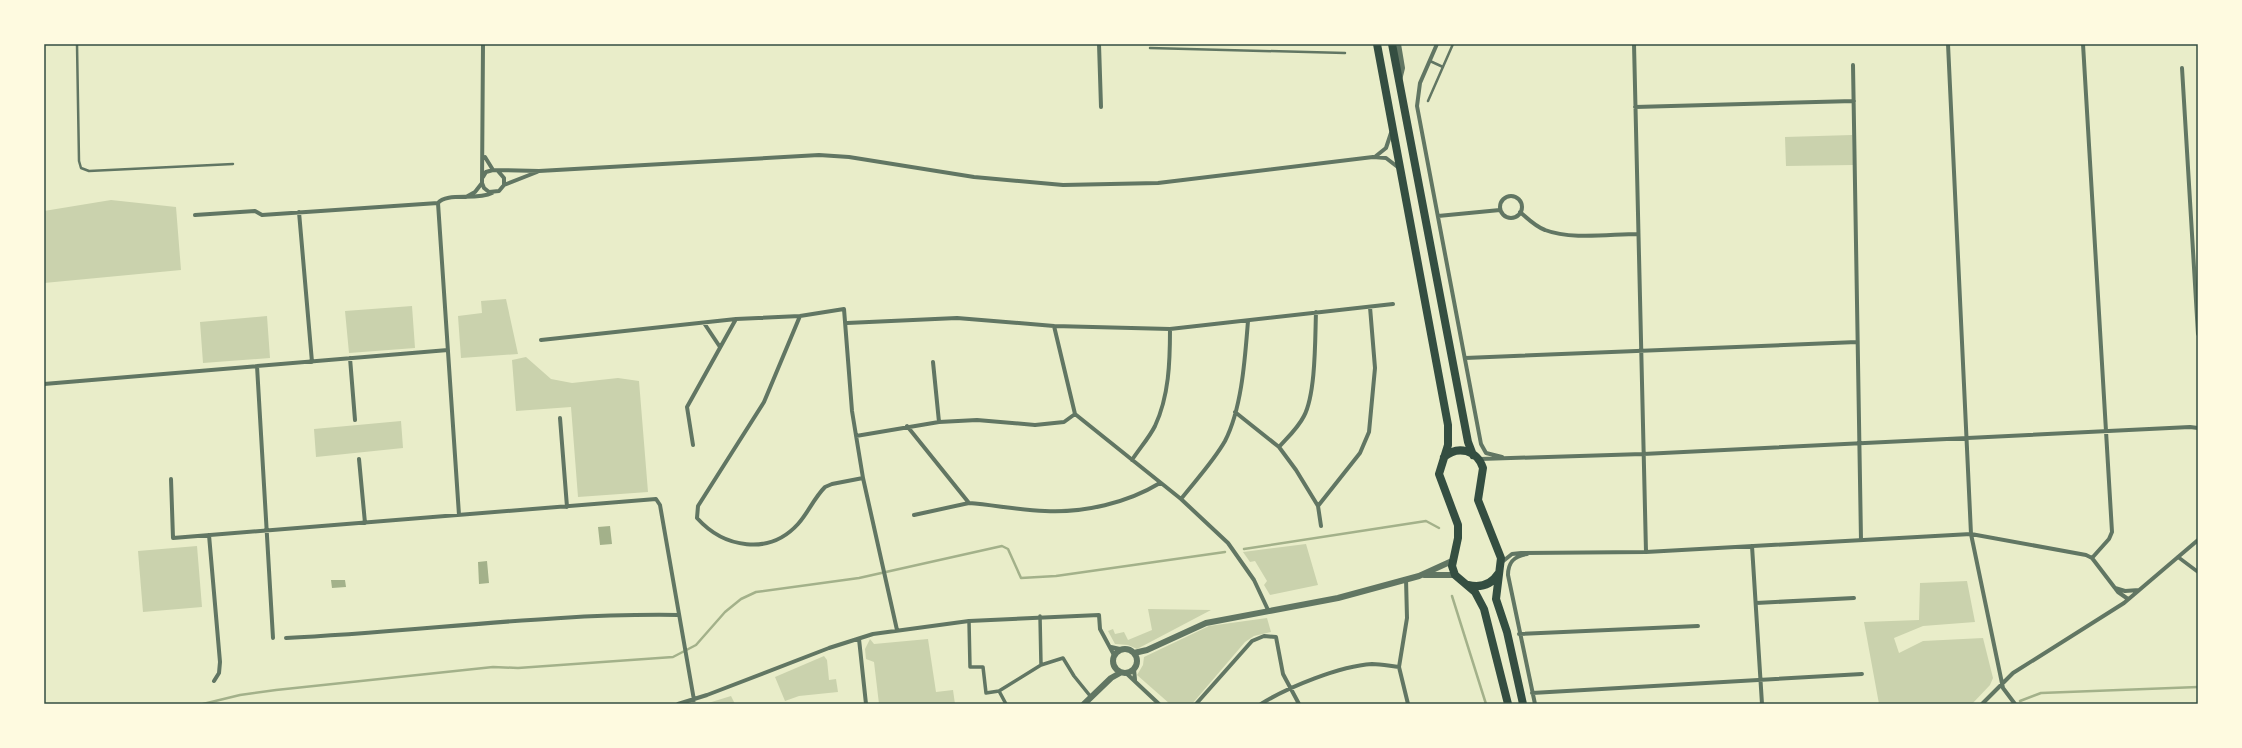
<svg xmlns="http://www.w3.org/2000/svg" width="2242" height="748" font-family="'Source Sans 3',sans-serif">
	<rect width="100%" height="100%" fill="#e9edc9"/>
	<path fill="#cad2ad" d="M1852 135 1853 165 1786 166 1785 137Z
		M111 200 176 207 181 270 44 283V211Z
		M506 299 518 354 461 358 458 316 482 313 481 301Z
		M412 306 415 348 349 353 345 311Z
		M267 316 270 358 203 363 200 322Z
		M526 357 551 379 572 383 618 378 639 381 648 492 578 497 571 407 516 411 512 360Z
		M401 421 403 448 316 457 314 429Z
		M1306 544 1318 585 1270 595 1264 585 1267 581 1255 561 1250 562 1243 552Z
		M197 546 202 607 143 612 138 551Z
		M1967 581 1975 622 1923 626 1894 638 1899 653 1923 641 1983 638 1993 678 1990 685 1972 704H1879L1864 622 1919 620 1920 583Z
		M1148 609 1211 610 1137 649 1128 645 1115 644 1108 631 1113 629 1115 634 1124 632 1128 640 1152 630Z
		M1267 618 1271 632 1254 636 1245 642 1192 704H1170L1137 675 1143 665 1144 657 1209 626Z
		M870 639 874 644 928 639 936 692 953 690 955 704H879L874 662 866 659 865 649Z
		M824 656 827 660 829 680 836 679 838 692 799 696 785 701 775 677Z
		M731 696 735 704H705Z"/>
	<path fill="#a3b18a" d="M610 526 612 544 600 545 598 527Z
		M487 561 489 583 479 584 478 562Z
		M331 580H345L346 587 332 588Z"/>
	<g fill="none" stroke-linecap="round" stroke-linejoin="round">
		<path stroke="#a3b18a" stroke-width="2.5" d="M1244 549 1426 521 1439 528
			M1452 596 1486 704
			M2020 701 2041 693 2198 687
			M203 704 240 695 276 690 493 667 518 668 673 657 696 645 725 612 741 599 756 592 859 578 1002 546 1008 549 1021 578 1056 576 1225 552"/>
		<path stroke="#617663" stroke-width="2.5" d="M77 44 79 161 81 168 89 171 233 164
			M1150 48 1345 53
			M1430 61 1443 67
			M1428 101 1453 44"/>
		<path stroke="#617663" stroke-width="3.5" d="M2178 557 2198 572
			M969 621 970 667H983L986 693 999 691
			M1041 665 1063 658 1074 676 1091 697
			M1006 704 999 691 1041 665 1040 616"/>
		<path stroke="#617663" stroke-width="4" d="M483 44 482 183 484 188 489 192 499 191 504 185V178L498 171
			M1099 44 1101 107
			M1437 44 1420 83 1417 106 1481 444 1486 453 1502 457
			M1634 44 1646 552
			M1948 44 1971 534 2003 688 2015 704
			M2083 44 2112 532 2109 539 2092 558
			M1853 65 1861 540
			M2182 68 2198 334
			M1635 107 1854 101
			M1376 156 1386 148 1391 133
			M485 157 493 170
			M483 177 486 172 493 170 539 171 819 155 849 157 974 177 1063 185 1158 183 1373 157 1386 158 1399 168
			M504 185 537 172
			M1500 207a11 11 0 1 1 22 0a11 11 0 1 1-22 0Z
			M466 197 475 192 482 183
			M438 203 459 515
			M438 203C446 192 477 201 492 193
			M299 212 312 362
			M1520 212C1528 219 1536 227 1545 230 1571 240 1611 234 1638 234
			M195 215 255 211 262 215 438 203
			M1438 216 1500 210
			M800 316 764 402 698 506 697 518C724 548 769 556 798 524 808 513 814 498 825 487L832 484 863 478
			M704 323 720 347
			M847 323 957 318 1054 326 1170 329 1393 304
			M1054 326 1075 414 1181 499 1228 543 1254 580 1269 612
			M541 340 736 319 800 316 844 309 852 411 863 478 897 630
			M350 358 355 420
			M1465 358 1857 342
			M933 362 939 422
			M257 366 273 638
			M44 384 448 350
			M1235 412 1279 447 1296 470 1318 506 1321 526
			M560 418 567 507
			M907 426 969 503C994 505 1020 510 1045 511 1084 513 1127 503 1160 483
			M856 436 939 422 977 420 1035 425 1064 422 1075 414
			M693 445 687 407 736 319
			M1279 447C1288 437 1298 428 1304 416 1316 393 1315 338 1316 312
			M359 459 365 523
			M1480 459 1643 454 2190 427 2198 428
			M1132 460C1139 449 1149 438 1155 426 1169 396 1170 362 1170 329
			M171 479 173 538 656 499 660 505 694 700
			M1181 499C1195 481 1213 462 1225 441 1242 408 1245 358 1248 321
			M1318 506 1360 453 1369 432 1375 368 1370 307
			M914 515 969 503
			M209 535 220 662 219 673 214 681
			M1752 546 1762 704
			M1527 554C1514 556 1508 562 1508 575L1535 704
			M1502 562 1512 554 1521 553 1646 552 1971 534 2086 555 2092 558 2118 592 2128 599
			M1406 579 1407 618 1399 667 1408 704
			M2115 588 2125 591 2139 590
			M1756 603 1854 598
			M1519 634 1698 626
			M286 638C417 632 547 613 678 615
			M859 639 866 704
			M1111 647 1120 649
			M1134 669 1135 680
			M1126 673 1159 704
			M1532 693 1862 674
			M678 704 707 695 829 648 873 634 969 621 1099 615 1100 629 1114 655
			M1196 704 1252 641 1264 636 1276 637 1283 674 1299 704
			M1261 704C1288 687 1340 666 1372 664 1381 664 1390 666 1399 667
			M1982 704 2013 673 2124 603 2198 540"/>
		<path stroke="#617663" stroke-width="6" d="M1398 44 1402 68 1399 80
			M1424 575H1455
			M1113 661a12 12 0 1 1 24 0a12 12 0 1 1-24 0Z
			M1134 653 1147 650 1206 623 1338 598 1419 576 1452 561
			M1084 704 1111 678 1120 673"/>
		<path stroke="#344e41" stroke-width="8" d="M1377 44 1448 425V445L1439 474 1458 525V538L1452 566 1455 575 1475 592 1484 609 1508 704
			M1392 44 1468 442 1473 455
			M1444 457C1458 445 1477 450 1483 468L1478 500 1501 558 1496 599 1507 632 1523 704
			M1468 585C1481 588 1491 585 1498 574"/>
	</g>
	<rect width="2242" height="748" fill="none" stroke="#fefae0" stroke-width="90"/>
	<rect x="45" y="45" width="2152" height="658" fill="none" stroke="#344e41" stroke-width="1.5"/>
</svg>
